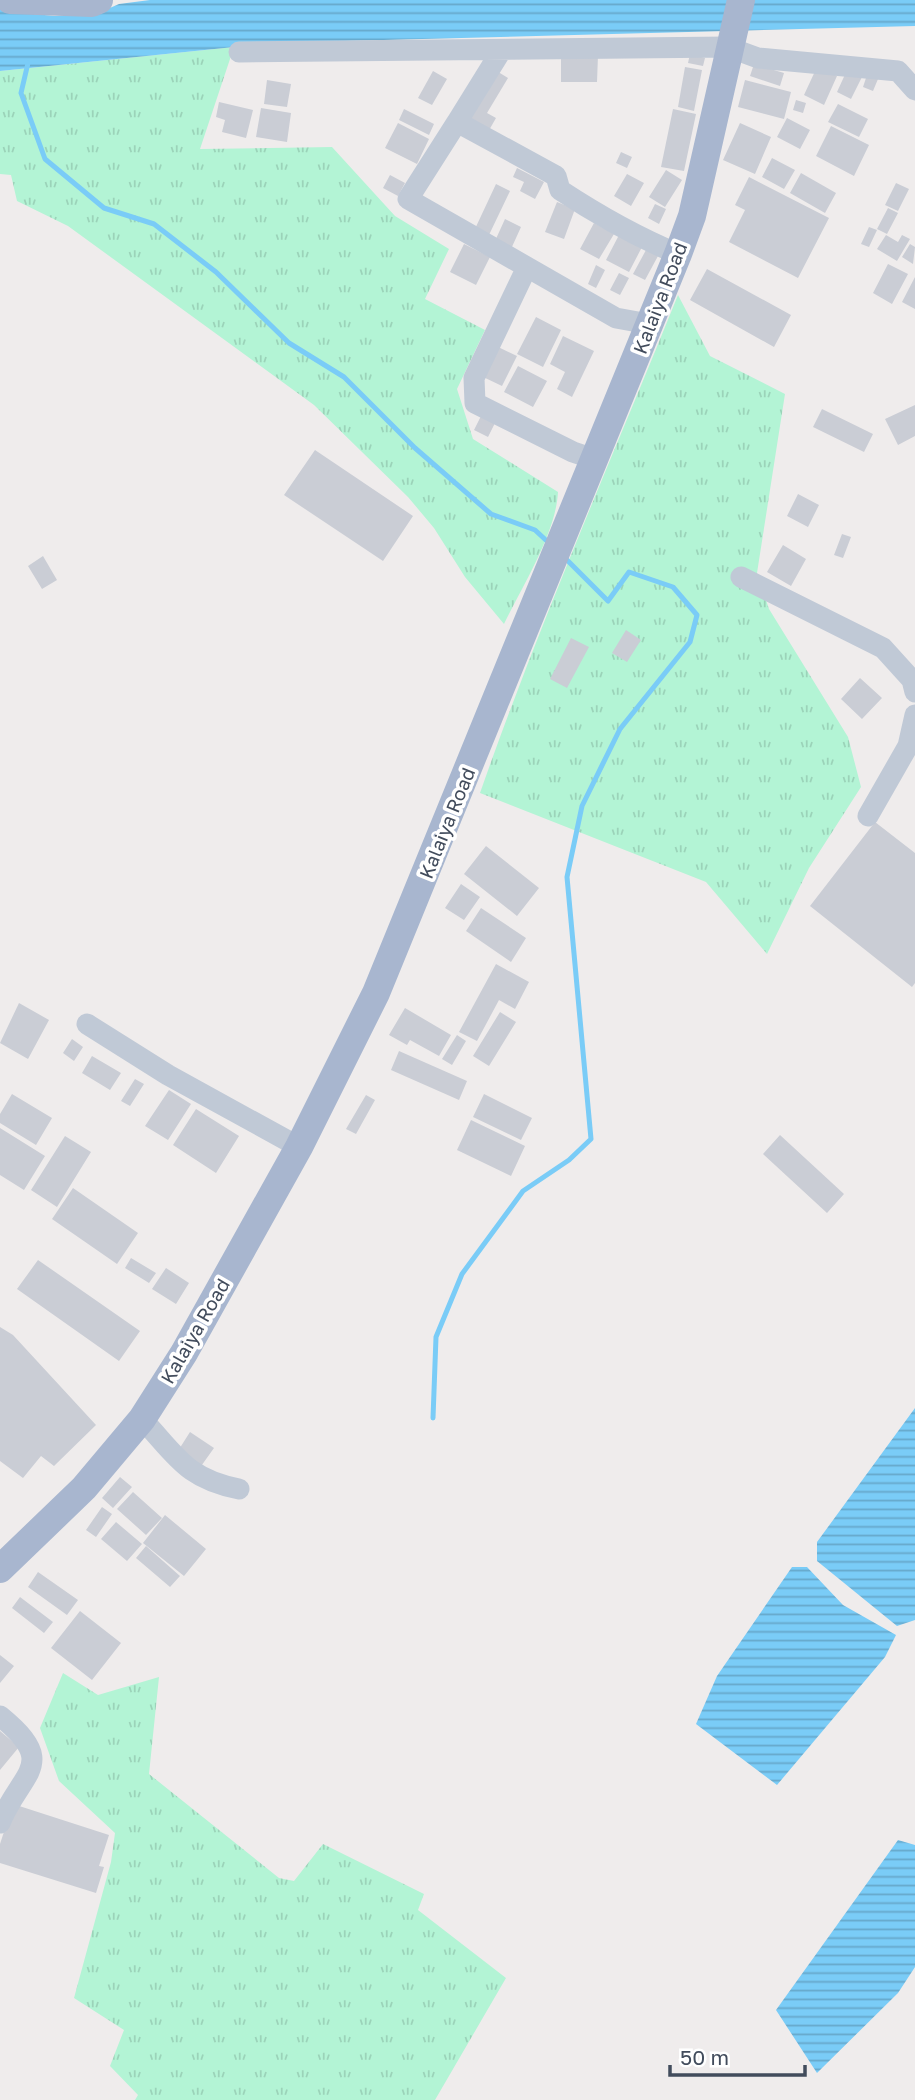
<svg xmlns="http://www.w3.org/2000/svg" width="915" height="2100" font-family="'Golos Text',sans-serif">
	<defs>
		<pattern id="grass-tufts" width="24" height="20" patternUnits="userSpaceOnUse" patternTransform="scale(1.75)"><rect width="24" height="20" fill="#b3f4d5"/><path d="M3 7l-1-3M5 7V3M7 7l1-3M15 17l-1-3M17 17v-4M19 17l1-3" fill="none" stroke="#9bd3b9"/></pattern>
		<pattern id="water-rules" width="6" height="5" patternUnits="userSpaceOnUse" patternTransform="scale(1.75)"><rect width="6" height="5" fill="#7accf7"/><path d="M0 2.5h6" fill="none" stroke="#66a8cb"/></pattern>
	</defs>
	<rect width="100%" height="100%" fill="#efecec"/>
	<path fill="url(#grass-tufts)" d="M234 47 200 149 332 147 395 216 449 249 425 299 485 330 457 389 473 439 558 492C556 533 522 587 504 624L465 577 434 528 408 497 314 405 68 226 17 201 11 175 0 174V71Z
		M678 295 710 356 785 394 757 573 769 609 848 737 861 787 809 868 767 954 706 882 480 793C539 624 611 461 678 295Z
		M63 1673 98 1695 159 1677 149 1774 279 1878 294 1881 323 1844 424 1894 418 1910 506 1978 435 2100H135L138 2095 110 2066 124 2030 74 1998 111 1862 115 1833 59 1781 40 1728Z"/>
	<path fill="url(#water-rules)" d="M150 0H915V26L345 41 234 47 0 71V4L23 13 55 16 96 14 119 4Z
		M915 1408V1620L897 1626 817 1561V1542Z
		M792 1567H807L843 1605 896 1635 885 1657 777 1785 696 1724 717 1676Z
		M898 1840 915 1845V1967L898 1993 817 2073 776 2010Z"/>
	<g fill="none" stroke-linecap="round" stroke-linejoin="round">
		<path stroke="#7accf7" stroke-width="5" d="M28 63 21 93 45 159 104 208 154 224 216 272 289 343 344 377 415 448 491 514 535 530 549 543
			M433 1418 436 1337 462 1274 523 1191 569 1160 591 1139 567 877 582 806 620 729 690 642 697 615 673 587 629 572 608 601 564 557"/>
	</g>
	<path fill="#cacdd5" d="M690 54 705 58 703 66 688 63Z
		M561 55H598L597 82H561Z
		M754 64 784 73 780 86 750 76Z
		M685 67 702 70 694 111 678 107Z
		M817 67 837 76 824 105 804 95Z
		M848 68 863 75 851 99 837 92Z
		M495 70 508 78 487 113 496 118 488 132 466 119Z
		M433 71 447 79 432 105 418 98Z
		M867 75 878 79 873 91 863 87Z
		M267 80 291 84 287 107 264 104Z
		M745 80 791 92 784 119 738 107Z
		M796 100 806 103 803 113 793 110Z
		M219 102 253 110 246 138 222 132 225 120 216 117Z
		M838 104 868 119 859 137 828 122Z
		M261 108 291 113 287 142 256 137Z
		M404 109 434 124 429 135 399 120Z
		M673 109 696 114 684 171 661 167Z
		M787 118 810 130 800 149 777 137Z
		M398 123 429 139 417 164 385 148Z
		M740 123 771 137 755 174 723 160Z
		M831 126 869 145 854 176 816 156Z
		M621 152 632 157 627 168 616 163Z
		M772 158 795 170 784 189 762 177Z
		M517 168 544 182 535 199 520 191 524 182 513 177Z
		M666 170 682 180 665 207 649 197Z
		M801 173 836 193 825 213 790 193Z
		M627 174 644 183 631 206 614 196Z
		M390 175 405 183 398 196 383 188Z
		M749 177 829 218 798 278 729 242 745 210 735 205Z
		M896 183 909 189 898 211 885 205Z
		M496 184 510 191 488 237 474 231Z
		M557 202 575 209 564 239 545 232Z
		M655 204 666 209 659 224 648 218Z
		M888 208 898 213 887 234 877 229Z
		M505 219 521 227 511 249 495 241Z
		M594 223 614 234 599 259 580 249Z
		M869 227 877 230 869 247 861 244Z
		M619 235 642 247 629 272 606 260Z
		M886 235 898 242 902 235 910 239 897 261 877 249Z
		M464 244 490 257 476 285 450 272Z
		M910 244 915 247 913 264 902 257Z
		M646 250 658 256 645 280 633 274Z
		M888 264 908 274 892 304 873 293Z
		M596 265 605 270 596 288 588 284Z
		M707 269 791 315 774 347 690 300Z
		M619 273 629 278 620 295 610 290Z
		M915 277V309L902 302Z
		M536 317 561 330 543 367 517 354Z
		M563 336 594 351 572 397 557 389 565 372 550 364Z
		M494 345 517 356 502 386 479 375Z
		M518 366 547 381 533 407 504 392Z
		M915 405V436L898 445 885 419Z
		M822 409 873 434 864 452 813 427Z
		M481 416 495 423 488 437 474 430Z
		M315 450 413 516 383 561 284 495Z
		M798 494 819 505 808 527 787 516Z
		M842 534 851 537 843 558 834 555Z
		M783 545 806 559 791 586 767 572Z
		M43 556 57 580 42 589 28 566Z
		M626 630 641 640 627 662 612 653Z
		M571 638 589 647 567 688 550 679Z
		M860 678 882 698 862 719 841 699Z
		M875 822 915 853V983L912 987 810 906Z
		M486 846 539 888 517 916 464 874Z
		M461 884 480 897 464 920 445 908Z
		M481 908 526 938 511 962 466 931Z
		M496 964 529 982 515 1009 499 1000 477 1041 459 1032Z
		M19 1003 49 1020 28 1059 0 1043Z
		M405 1008 451 1035 439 1056 410 1040 407 1045 389 1035Z
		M500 1012 516 1022 489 1066 473 1056Z
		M457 1035 466 1041 452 1065 442 1059Z
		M72 1039 83 1047 74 1061 63 1053Z
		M399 1051 467 1081 459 1100 391 1070Z
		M92 1056 121 1073 110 1090 82 1073Z
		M135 1079 144 1084 130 1106 121 1101Z
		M169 1090 191 1104 168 1140 145 1126Z
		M12 1094 52 1118 36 1145 0 1123V1114Z
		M484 1094 532 1118 521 1140 473 1117Z
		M366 1095 375 1100 356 1134 346 1129Z
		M196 1109 239 1136 216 1173 173 1145Z
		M471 1120 525 1146 511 1176 457 1150Z
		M0 1128 45 1156 24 1190 0 1175Z
		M780 1135 844 1194 827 1213 763 1154Z
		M65 1136 91 1152 57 1207 31 1190Z
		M73 1188 138 1233 117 1264 52 1219Z
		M131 1258 156 1273 149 1283 125 1268Z
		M38 1260 140 1331 119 1361 17 1289Z
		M166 1268 189 1283 176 1304 152 1289Z
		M0 1327 13 1335 96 1425 54 1466 41 1456 23 1478 0 1461Z
		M190 1432 214 1448 199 1469 176 1454Z
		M120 1477 132 1487 113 1508 102 1498Z
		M133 1492 162 1518 146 1535 117 1509Z
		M102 1507 112 1514 96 1537 86 1530Z
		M165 1515 206 1549 184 1576 143 1543Z
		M116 1522 142 1544 127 1561 101 1539Z
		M146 1546 180 1576 170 1587 136 1558Z
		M38 1572 78 1600 67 1615 28 1587Z
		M20 1597 53 1622 44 1633 12 1608Z
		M80 1611 121 1643 92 1680 51 1648Z
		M0 1655 14 1666 0 1683Z
		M0 1731 19 1747 0 1770Z
		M13 1804 109 1835 99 1866 104 1867 96 1893 0 1863V1844Z"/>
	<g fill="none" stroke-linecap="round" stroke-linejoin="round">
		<path stroke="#c0c9d6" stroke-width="21" d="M239 52 728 47 758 58 898 71 915 90
			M457 122 501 51
			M527 267 474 378 475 403 573 452 594 459
			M649 324 616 318 408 199 457 122 556 176 560 190C598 215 637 237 678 254
			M741 577 883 648 912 680 915 692
			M868 816 908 746 915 715
			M87 1024 168 1075 299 1147
			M142 1419C176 1455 186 1479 239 1489
			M0 1716C60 1765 21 1771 0 1823"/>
		<path stroke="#a8b6cf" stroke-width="28" d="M10 0 92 3 99 0
			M0 1569 84 1488 142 1419 184 1353 299 1147 376 993 678 254 692 216 741 0"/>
	</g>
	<g text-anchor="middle" stroke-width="7" stroke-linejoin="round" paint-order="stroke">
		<g font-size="19" fill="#424c5c" stroke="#fff">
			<text transform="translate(660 298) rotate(-69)" y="7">Kalaiya Road</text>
			<text transform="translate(447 823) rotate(-68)" y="7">Kalaiya Road</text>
			<text transform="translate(195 1331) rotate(-60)" y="7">Kalaiya Road</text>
		</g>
	</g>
	<path d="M670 2065v10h135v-10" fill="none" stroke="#424c5c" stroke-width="3.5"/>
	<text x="680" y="2065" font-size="21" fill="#424c5c" stroke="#ffffff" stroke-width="5" paint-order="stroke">50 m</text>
</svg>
